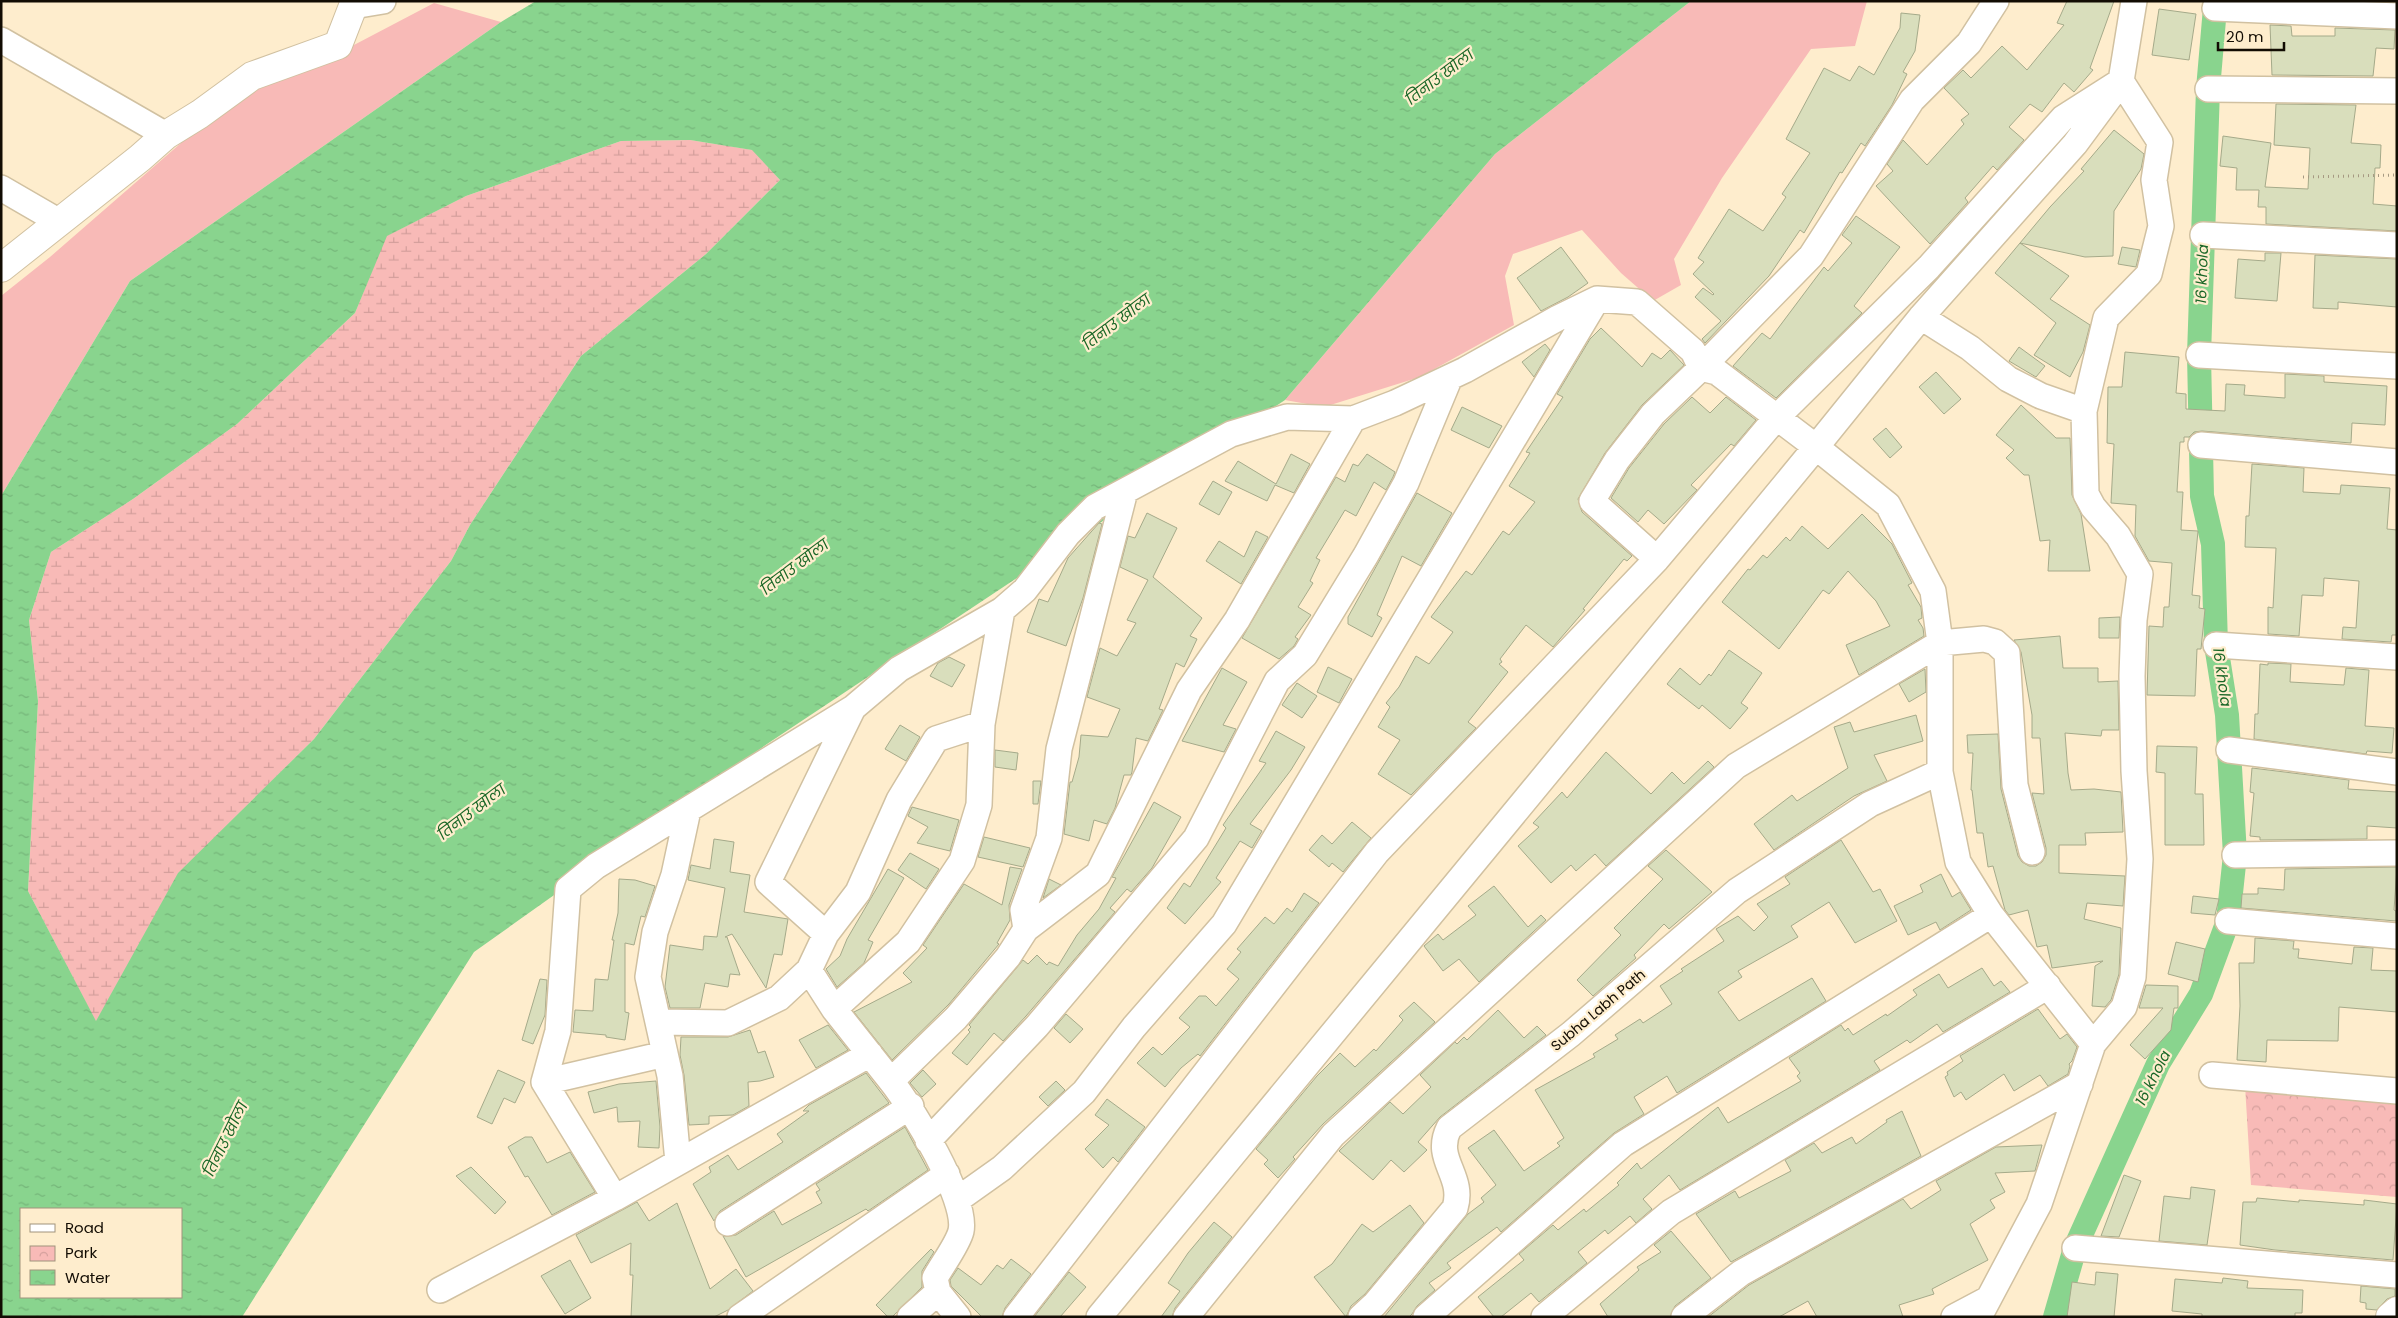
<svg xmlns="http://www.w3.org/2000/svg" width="2398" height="1318" font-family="Poppins,'Noto Sans Devanagari',sans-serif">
	<defs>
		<pattern id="wetland-marsh" width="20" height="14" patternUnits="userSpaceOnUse" patternTransform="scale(1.25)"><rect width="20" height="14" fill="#f8bab7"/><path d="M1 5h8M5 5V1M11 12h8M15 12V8" fill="none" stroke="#d49f9c"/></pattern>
		<pattern id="park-crowns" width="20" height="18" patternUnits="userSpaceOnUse" patternTransform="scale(1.25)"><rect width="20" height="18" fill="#f8bab7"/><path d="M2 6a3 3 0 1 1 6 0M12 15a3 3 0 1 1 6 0" fill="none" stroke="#d49f9c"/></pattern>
		<pattern id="water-ripples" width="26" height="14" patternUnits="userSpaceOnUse" patternTransform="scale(1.25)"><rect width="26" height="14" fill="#89d48e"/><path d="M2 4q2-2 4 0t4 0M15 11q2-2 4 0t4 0" fill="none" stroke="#75b579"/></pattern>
	</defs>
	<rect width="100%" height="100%" fill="#feedcd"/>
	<path fill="#f8bab7" d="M1691 1H1867L1855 46 1811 49 1722 178 1674 259 1681 285 1653 301 1621 273 1582 230 1513 254 1505 276 1514 325 1420 377 1324 407 1285 400 1495 154Z
		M434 3 501 22 130 281 1 496V296L50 257 227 103 333 56Z"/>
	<path fill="url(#wetland-marsh)" d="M690 140 753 150 780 180 706 254 581 356 470 525 451 561 314 739 178 874 96 1022 28 891 38 701 29 620 51 552 133 499 237 424 355 313 386 236 466 196 621 141Z"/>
	<path fill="url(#park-crowns)" d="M2245 1085 2397 1099V1197L2251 1185Z"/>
	<path fill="url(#water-ripples)" fill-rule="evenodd" d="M536 1H1691L1495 154 1285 400 767 744 474 952 242 1317H1V496L130 281 501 22ZM690 140 752 150 780 180 706 254 581 356 470 525 451 561 314 739 178 873 96 1021 28 891 38 701 29 620 51 552 133 499 237 424 355 313 387 236 466 196 621 141ZM21 1209H181V1297H21Z"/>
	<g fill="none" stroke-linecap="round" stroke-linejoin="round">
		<path stroke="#89d48e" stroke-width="24" d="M2055 1317 2075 1248 2158 1064 2201 994 2228 921 2235 855 2227 715 2216 645 2213 544 2202 496 2199 355 2208 89 2215 8 2218 1"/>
	</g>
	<path fill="#d9debc" stroke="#a5aa8a" d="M2067 1H2114L2090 68 2093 70 2074 92 2064 83 2042 112 2030 104 2009 127 2024 140 1997 170 1993 166 1965 198 1968 202 1930 244 1876 186 1893 171 1887 164 1903 140 1927 165 1964 124 1961 120 1969 114 1944 88 1963 70 1971 78 2002 46 2027 70 2064 25 2057 23Z
		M2159 9 2196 14 2189 60 2152 55Z
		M1901 13 1920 15 1915 51 1903 72 1907 74 1892 105 1865 146 1861 143 1842 173 1840 172 1804 233 1800 230 1769 276 1705 343 1702 339 1721 321 1695 297 1703 288 1713 295 1714 294 1693 274 1704 262 1698 258 1729 209 1763 231 1786 197 1782 194 1810 153 1786 139 1824 68 1850 81 1859 66 1874 75 1900 28Z
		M2270 25 2291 26 2292 36H2335V28L2395 30 2394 49 2376 48 2373 76 2272 75Z
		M2276 104 2356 105 2351 143 2381 145 2380 168H2375L2373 204 2397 206V231L2266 224V207H2258L2259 190H2236L2237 168 2220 166 2223 136 2271 143 2265 187 2308 189 2310 148 2274 145Z
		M2114 130 2144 154 2141 169 2114 211 2113 256 2085 257 2020 243 2069 276 2050 299 2090 325 2083 352 2070 377 2034 355 2056 323 1995 273 2050 207 2084 171 2081 169Z
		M1856 216 1900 247 1854 306 1862 313 1776 398 1733 366 1762 333 1770 339 1824 267 1828 271 1852 243 1842 235Z
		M1561 247 1588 283 1568 297 1541 311 1517 278Z
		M2122 247 2140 250 2136 267 2118 264Z
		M2265 253H2281L2277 301 2235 298 2238 259 2265 261Z
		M2315 255 2397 259V307L2338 302V309L2313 308Z
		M1601 328 1642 367 1652 353 1661 359 1670 350 1684 365 1642 405 1605 453 1578 499 1582 512 1632 556 1627 561 1624 559 1583 609 1585 610 1553 647 1526 625 1500 659 1502 662 1499 664 1508 672 1468 722 1476 728 1411 795 1378 774 1400 740 1378 727 1390 707 1386 703 1399 687 1416 656 1429 664 1453 632 1431 617 1466 571 1472 575 1503 531 1509 535 1535 502 1509 486 1530 453 1526 452 1563 397 1557 394 1590 339Z
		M1545 344 1550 350 1534 377 1522 362Z
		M2019 347 2045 366 2036 377 2009 361Z
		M2125 352 2179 357 2176 393 2186 394V409L2225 411 2226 384 2245 385 2244 395 2285 398V374L2324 376V382L2387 386 2385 425 2352 423 2351 443 2202 431 2194 432 2189 437H2184V442H2180L2177 492H2183L2181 530 2198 531 2192 595 2200 596 2199 608 2205 609 2201 649H2197L2195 696 2147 695 2149 626 2163 627 2164 607H2169L2172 563 2149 561 2135 536 2136 505 2111 503 2114 444 2107 443 2108 387H2122Z
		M1936 372 1961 399 1944 414 1919 387Z
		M1692 397 1710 413 1726 397 1756 420 1734 446 1731 444 1691 485 1697 490 1664 524 1648 510 1638 522 1611 498 1629 468 1664 424Z
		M2021 405 2056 438H2070L2072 495 2081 514 2090 571H2048L2050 540 2040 541 2029 475H2024L2006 458 2014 450 1996 435Z
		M1462 407 1502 426 1489 448 1451 430Z
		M1886 428 1902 447 1890 458 1873 439Z
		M1291 454 1310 464 1294 493 1275 485 1267 501 1225 481 1238 461 1276 484Z
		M1367 454 1395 472 1393 477 1386 490 1374 482 1356 516 1345 510 1316 558 1320 560 1310 581 1313 583 1298 607 1311 615 1295 637 1298 639 1294 646 1279 659 1242 638 1336 477 1345 482 1353 464 1358 466Z
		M2252 464 2304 468 2303 492 2340 494 2341 485 2390 488 2387 529 2397 530V635H2392L2391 642 2342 639 2343 627 2356 628 2359 581 2324 578 2323 596 2302 595 2299 636 2268 634V607L2273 608 2276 548 2245 547 2246 516H2249Z
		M1213 481 1232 492 1219 515 1199 504Z
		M1417 493 1452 513 1421 566 1402 556 1377 615 1382 618 1372 637 1348 624V617Z
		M1147 513 1177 528 1153 577 1202 618 1190 636 1197 639 1184 667 1176 663 1159 709 1163 710 1148 741 1136 738 1132 772 1131 775H1124L1115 808 1107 824 1094 820 1089 841 1064 834 1070 782H1072L1079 757 1081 735 1108 737 1120 709 1087 697 1100 648 1117 656 1136 623 1127 620 1148 580 1120 567 1128 536 1135 538Z
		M1862 514 1892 544 1912 583 1908 585 1921 607 1922 618 1918 620 1923 628 1924 636 1859 675 1846 645 1890 626 1876 601 1848 571 1829 594 1823 590 1779 649 1722 602 1748 569 1750 570 1763 555 1767 558 1786 537 1790 541 1802 526 1828 549Z
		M1099 523 1102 524 1083 598 1066 646 1027 632 1039 599 1048 602 1068 558Z
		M1256 531 1268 537 1241 584 1206 561 1219 541 1244 557Z
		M2120 617 2119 638H2099V618Z
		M2060 636 2063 668H2098V682L2118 681 2119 730H2102L2101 736 2065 733 2068 773 2071 790 2094 789 2121 792 2123 832 2085 833 2086 845H2059V873L2125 876 2123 906 2087 903 2084 919 2121 928 2119 974 2111 1000 2105 1007 2092 1006 2095 966 2103 961 2052 968 2047 945 2037 947 2028 910 2009 915 2005 910 1993 866 1988 867 1983 833H1977L1972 790H1971L1973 753H1968L1967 735 1998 734 2001 789 2018 856 2022 862 2029 866H2036L2042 862 2046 855V848L2032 793 2044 794 2040 738H2032V715L2021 652 2014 640Z
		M1729 650 1762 673 1741 703 1748 708 1730 729 1702 705 1699 709 1667 684 1680 668 1700 685 1709 674 1711 676Z
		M949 657 965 665 952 687 930 676 938 663Z
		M2268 663 2291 664 2290 682 2344 685 2346 668 2369 670 2365 726 2394 728 2392 753 2367 751 2366 754 2254 739 2255 714H2258L2260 664 2268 665Z
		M1328 667 1352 679 1339 703 1317 692Z
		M1222 668 1247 682 1223 725 1236 729 1224 752 1182 741Z
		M1925 669 1926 692 1909 702 1899 684Z
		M1297 683 1317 696 1302 718 1282 705Z
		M1916 715 1923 741 1874 755 1887 781 1854 796 1774 850 1754 824 1792 795 1797 801 1848 768 1834 727 1850 722 1854 732Z
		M900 725 920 737 906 761 885 749Z
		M1276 731 1305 747 1291 770 1250 824 1262 831 1252 848 1240 841 1216 878 1221 882 1185 924 1167 908 1184 883 1190 887 1226 828 1223 825 1266 763 1259 761Z
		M2157 746 2197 747 2195 794H2203L2204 845H2165V773L2156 772Z
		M995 750 1018 753 1016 770 995 767Z
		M1606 752 1651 794 1672 772 1684 784 1708 761 1714 767 1606 866 1595 854 1576 871 1571 865 1551 883 1518 846 1539 827 1533 823 1562 792 1567 798Z
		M2252 768 2349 780 2348 789 2397 792V828L2367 826V839L2260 840V837L2250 836 2254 793 2250 792Z
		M1033 781H1041L1038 804H1033Z
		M1154 802 1181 817 1152 868 1131 892 1127 889 1110 908 1115 912 1026 1016 1003 1041 994 1033 967 1065 952 1053 970 1032 968 1030 971 1027 969 1025 1023 960 1028 964 1037 955 1047 965 1049 962 1058 966 1077 935 1099 909 1116 878 1112 877 1119 865Z
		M912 807 959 820 950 851 917 843 928 827 908 816Z
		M1352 822 1371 838 1343 872 1332 863 1329 867 1309 850 1322 835 1332 844Z
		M984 837 1030 848 1023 867 978 857Z
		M714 839 734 842 730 872 750 875 744 912 788 919 782 955 774 954 766 988 732 934 725 937H727L740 975 730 974 728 987 705 983 700 1008H670L665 987 670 945 703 950 704 936 717 937 725 888 688 880 691 865 710 869Z
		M1841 840 1873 892 1880 889 1897 921 1855 943 1829 902 1791 926 1798 937 1738 971 1742 977 1718 992 1739 1021 1812 978 1826 1001 1677 1093 1667 1076 1634 1097 1644 1114 1614 1133 1501 1232 1497 1227 1447 1263 1451 1268 1429 1283 1435 1290 1417 1306 1412 1314 1409 1317H1384L1468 1214 1484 1202 1481 1198 1496 1185 1468 1148 1494 1130 1524 1171 1560 1146 1557 1143 1564 1138 1535 1090 1595 1057 1593 1054 1618 1039 1615 1035 1640 1019 1643 1023 1672 1004 1660 986 1683 971 1681 969 1724 941 1716 929 1738 916 1754 931 1768 917 1757 904 1790 884 1785 877Z
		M1666 850 1712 892 1669 929 1664 924 1634 955 1636 958 1593 996 1577 980 1621 935 1614 928 1663 879 1648 866Z
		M910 853 939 869 926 889 898 870Z
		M1010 867 1022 869 1009 905 1010 920 997 943 999 944 949 1004 892 1060 854 1012 912 982 903 973 927 948 923 945 964 884 1002 905Z
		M2397 867 2394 910 2396 911V921L2241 908 2242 894H2258V888L2284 890 2285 869Z
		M888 869 904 878 868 940 873 942 864 963 837 987 826 969 840 956 847 939Z
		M1941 874 1952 897 1960 892 1971 910 1940 930 1936 922 1908 935 1894 906 1923 892 1920 885Z
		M619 879 635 880 655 886 645 917 641 916 634 945 625 943V1012L629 1013 625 1040 606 1037V1035L573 1032 575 1010 593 1011 595 979 608 980 614 940H612L618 913Z
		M1049 879 1061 885 1043 898Z
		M1494 886 1528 927 1541 915 1546 920 1479 982 1459 959 1443 971 1424 946 1438 934 1443 940 1476 915 1468 906Z
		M1304 893 1319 903 1200 1056 1198 1054 1181 1068 1165 1087 1137 1063 1153 1047 1162 1055 1190 1027 1179 1018 1199 996H1206L1216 1006 1239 979 1227 969 1241 952 1237 949 1265 917 1274 924 1287 908 1292 912Z
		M2193 896 2219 899 2215 915 2191 913Z
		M2255 938 2294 941 2293 949H2299L2298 958 2352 964 2354 947 2373 948 2371 970 2397 971V1012L2339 1007 2338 1041 2267 1040 2266 1062 2237 1060 2240 1006 2239 963H2254Z
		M2176 942 2205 949 2198 982 2168 974Z
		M1982 968 1994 986 2001 981 2010 992 1943 1032 1937 1024 1910 1043 1907 1040 1874 1061 1880 1070 1680 1190 1669 1175 1643 1199 1652 1209 1636 1223 1630 1216 1608 1234 1605 1230 1578 1252 1587 1263 1539 1302 1531 1293 1501 1317H1494L1478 1297 1524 1260 1519 1254 1553 1225 1558 1230 1584 1209 1586 1212 1619 1185 1617 1183 1637 1163 1641 1169 1718 1107 1728 1123 1801 1081 1797 1076 1800 1073 1789 1058 1841 1025 1845 1031 1848 1028 1853 1035 1886 1014 1887 1016 1917 995 1913 990 1939 974 1948 988Z
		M540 979 547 980 545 1015 533 1044 522 1040Z
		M2146 985 2178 986V1008H2174L2171 1030 2145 1059 2130 1045 2163 1008H2139Z
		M1414 1002 1435 1022 1323 1124 1293 1157 1295 1159 1278 1178 1264 1164 1268 1160 1256 1149 1317 1076 1340 1053 1355 1067 1374 1049 1376 1051 1403 1020 1399 1016Z
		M2038 1009 2060 1039 2067 1034 2077 1047 2072 1061 2069 1064 2070 1066 2068 1074 2048 1086 2040 1075 2014 1091 2004 1074 1966 1100 1961 1092 1954 1097 1945 1077 1948 1075 1947 1072 1963 1061 1960 1056Z
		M1498 1010 1524 1038 1537 1026 1546 1035 1440 1117 1418 1142 1427 1150 1404 1172 1391 1160 1373 1180 1339 1151 1390 1102 1403 1114 1431 1087 1420 1075 1455 1042 1457 1044 1464 1037 1467 1040Z
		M1066 1014 1083 1029 1070 1043 1054 1028Z
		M828 1025 848 1050 816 1068 799 1040Z
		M750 1030 758 1053 765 1051 774 1077 760 1081 748 1082 749 1106 733 1115 709 1116V1124L689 1125 684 1075 680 1055 681 1037H728Z
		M498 1070 525 1082 515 1103 504 1098 492 1124 477 1117Z
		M923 1070 936 1084 922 1097 910 1083Z
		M866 1073 889 1103 720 1211 714 1221 693 1184 711 1172 709 1167 728 1155 738 1170 783 1142 777 1134 809 1111H803L809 1105Z
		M656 1081 660 1127 659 1148 638 1147 640 1121 618 1122 617 1107 594 1113 588 1092 619 1084Z
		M1056 1081 1065 1090 1048 1106 1039 1097Z
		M1107 1099 1145 1127 1118 1162 1113 1157 1103 1168 1085 1149 1109 1125 1095 1115Z
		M1902 1111 1921 1156 1731 1262 1696 1214 1735 1191 1739 1198 1791 1171 1785 1160 1814 1143 1822 1153 1852 1137 1856 1144 1887 1122 1886 1120Z
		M905 1127 928 1170 868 1211 866 1209 746 1277 723 1236 736 1235 774 1211 782 1225 822 1203 816 1192 820 1190 816 1184Z
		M525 1137H532L547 1163 570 1152 595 1192 552 1215 528 1176 525 1177 508 1147Z
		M2042 1145 2035 1171 1995 1173 2005 1192 1990 1200 1995 1208 1970 1224 1988 1260 1932 1289 1934 1294 1899 1305 1903 1317H1817L1808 1301 1779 1317H1708L1749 1285 1903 1199 1911 1209 1941 1190 1936 1181 1996 1147Z
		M471 1167 506 1202 495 1214 456 1176Z
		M2124 1175 2141 1181 2119 1237 2101 1236Z
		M2191 1187 2215 1190 2207 1245 2159 1241 2164 1196 2190 1199Z
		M2257 1198 2299 1202V1200L2364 1205V1200L2397 1204 2393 1260 2275 1250 2240 1245 2243 1202H2256Z
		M637 1202 649 1221 677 1203 710 1289 736 1269 753 1291 728 1310 714 1317H631L633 1275H630L631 1243 591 1263 576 1235Z
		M1410 1205 1424 1223 1365 1294 1351 1306 1346 1317 1314 1277 1332 1264 1362 1224 1373 1232Z
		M1214 1222 1232 1237 1175 1308 1172 1317H1161L1180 1291 1168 1283 1188 1253Z
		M1671 1231 1711 1278 1675 1306 1670 1317H1608L1600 1304 1639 1270 1637 1267 1661 1252 1654 1245Z
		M931 1249 934 1252 922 1271V1287L892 1317H888L876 1305Z
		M1011 1259 1031 1274 1005 1308 1002 1317H982L951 1286 950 1280 958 1268 981 1285 997 1265 1003 1269Z
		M570 1260 591 1298 565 1314 541 1276Z
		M1069 1272 1086 1287 1060 1317H1034Z
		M2096 1272 2118 1274 2114 1317H2067L2072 1282 2095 1285Z
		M2223 1278 2248 1281 2247 1288 2303 1290 2302 1313H2295V1317H2202V1314L2172 1311 2175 1279 2222 1283Z
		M2361 1286 2395 1289V1296L2387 1299 2377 1310 2366 1309V1303L2360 1302Z"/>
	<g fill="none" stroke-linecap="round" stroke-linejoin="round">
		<defs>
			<path id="minor" d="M353 6 383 1
				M2215 8 2397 16
				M1 40 166 135
				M2208 89 2397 91
				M1 188 58 221
				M2203 235 2397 245
				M1921 317 1970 348 2008 379 2041 396 2084 411
				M2199 355 2397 366
				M2201 445 2397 462
				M2216 645 2397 657
				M2229 750 2397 772
				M2235 855 2397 853
				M2228 921 2397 936
				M1026 929 1023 910 1049 838 1059 749 1125 491
				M826 934 858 892 899 800 936 739 982 724
				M834 1009 908 942 962 861 979 805 982 724 1002 610
				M658 1022 728 1023 779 998 809 970
				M2093 1044 2124 1007 2133 977 2140 859 2134 771 2132 676 2134 620 2140 574 2118 536 2093 507 2086 494 2084 411 2106 318 2149 274 2161 226 2154 180 2160 142 2121 81 2134 1
				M2212 1075 2397 1091
				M891 1081 834 1009 809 970 826 934 768 882 853 708 899 669 1002 610 1025 590 1068 534 1095 507 1231 434 1287 417 1353 419
				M544 1082 665 1054
				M928 1141 1037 1026 1196 838 1277 681 1305 655 1366 555 1406 483 1450 377
				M678 1162 670 1076 648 977 655 932 674 875 688 810
				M615 1198 544 1082 558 1031 568 889 596 866 853 708
				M957 1200 1002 1168 1084 1092 1134 1027 1224 924 1597 299
				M728 1223 911 1106
				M2075 1248 2397 1275
				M440 1290 615 1198 870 1054
				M740 1317 947 1174
				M910 1317 938 1292
				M958 1317 938 1292 935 1278C942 1265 958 1244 961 1231 968 1199 911 1106 891 1081L956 1018 1008 957 1026 929 1098 874 1189 690 1237 620 1353 419 1395 403 1465 370 1558 318 1597 299 1637 302 1693 351 1701 368 1653 414 1617 460 1592 501 1657 559
				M1016 1317 1377 852 1657 559 1776 418 1929 267 2063 118 2121 81
				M1099 1317 1816 447 1717 372 1701 368 1811 256 1912 100 1969 43 1996 1
				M1186 1317 1333 1135 1736 766 1940 643 1984 639 1995 642 2007 653 2015 785 2032 852
				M1361 1317 1375 1304 1455 1208C1465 1175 1433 1160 1449 1128L1571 1034 1737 891 1870 804 1940 772
				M1426 1317 1623 1144 1991 915
				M1544 1317 1671 1212 2048 986
				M1684 1317 1741 1273 2080 1084
				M1954 1317 1988 1299
				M1979 1317 2039 1204 2093 1044 1991 915 1958 862 1940 772V643L1933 591 1888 505 1816 447 1921 317 2075 144 2112 94"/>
			<path id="tertiary" d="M2390 1317 2397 1311"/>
			<path id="secondary" d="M1 268 140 158 166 135 200 114 252 76 338 45 355 1"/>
		</defs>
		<use href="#minor" stroke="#d1c1a1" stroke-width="28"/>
		<use href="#tertiary" stroke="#d1c1a1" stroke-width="30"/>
		<use href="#secondary" stroke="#d1c1a1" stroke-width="30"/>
		<path stroke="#a69982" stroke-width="3" stroke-dasharray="1 4" stroke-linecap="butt" d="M2303 177 2397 175"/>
		<use href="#minor" stroke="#fff" stroke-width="25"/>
		<use href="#tertiary" stroke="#fff" stroke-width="28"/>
		<use href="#secondary" stroke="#fff" stroke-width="28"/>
	</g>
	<g text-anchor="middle" stroke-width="4.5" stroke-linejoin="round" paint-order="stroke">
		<g font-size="14" fill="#120c03" stroke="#feedcd">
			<text transform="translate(1598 1010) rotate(-40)" y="5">Subha Labh Path</text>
		</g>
		<g font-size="15" font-style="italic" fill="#196626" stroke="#feedcd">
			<text transform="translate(1440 77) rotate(-37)" y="5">तिनाउ खोला</text>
			<text transform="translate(2202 274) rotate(-88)" y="5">16 khola</text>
			<text transform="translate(1117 322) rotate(-37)" y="5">तिनाउ खोला</text>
			<text transform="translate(795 567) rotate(-37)" y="5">तिनाउ खोला</text>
			<text transform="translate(2222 677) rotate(82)" y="5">16 khola</text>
			<text transform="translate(472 812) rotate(-37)" y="5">तिनाउ खोला</text>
			<text transform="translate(2153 1078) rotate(-63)" y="5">16 khola</text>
			<text transform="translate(226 1139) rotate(-64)" y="5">तिनाउ खोला</text>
		</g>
	</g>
	<rect width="2398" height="1318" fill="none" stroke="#120c03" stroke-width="5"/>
	<rect x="20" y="1208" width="162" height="90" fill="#feedcd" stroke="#a0937c"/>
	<rect x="30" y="1224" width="25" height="8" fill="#ffffff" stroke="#a0937c"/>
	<text x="65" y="1233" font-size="15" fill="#120c03">Road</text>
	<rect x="30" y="1246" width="25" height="15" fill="url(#park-crowns)" stroke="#a0937c"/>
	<text x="65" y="1258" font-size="15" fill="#120c03">Park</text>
	<rect x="30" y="1270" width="25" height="15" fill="url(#water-ripples)" stroke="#a0937c"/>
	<text x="65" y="1283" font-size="15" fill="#120c03">Water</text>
	<path d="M2218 42v8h66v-8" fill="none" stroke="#120c03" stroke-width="2.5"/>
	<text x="2226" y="42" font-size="15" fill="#120c03" stroke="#feedcd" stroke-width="4" paint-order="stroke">20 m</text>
</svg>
